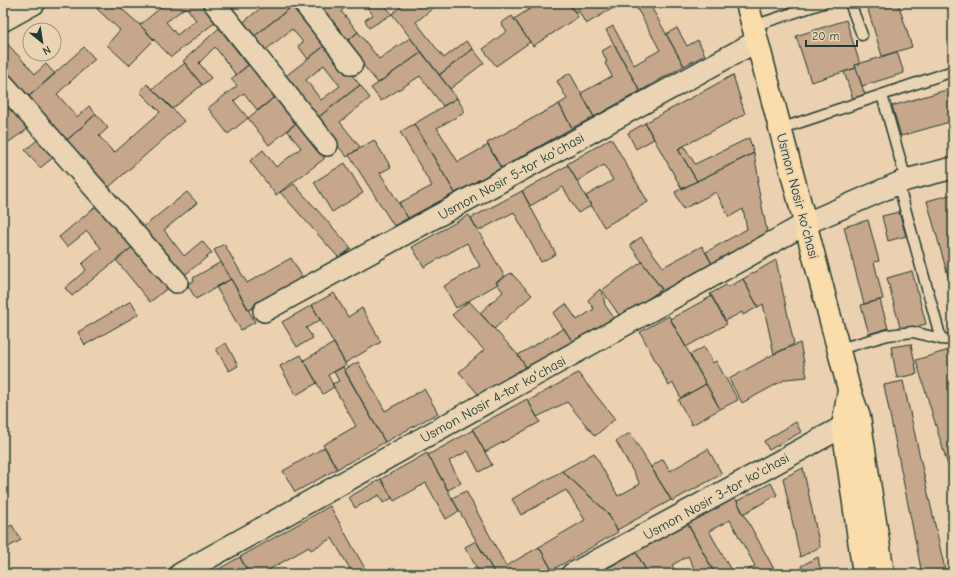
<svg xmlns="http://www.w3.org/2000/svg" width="956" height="577" font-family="'Comic Neue',sans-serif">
	<rect width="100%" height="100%" fill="#ecd1b0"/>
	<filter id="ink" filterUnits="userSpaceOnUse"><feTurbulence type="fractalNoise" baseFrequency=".025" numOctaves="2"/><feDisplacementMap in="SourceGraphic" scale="8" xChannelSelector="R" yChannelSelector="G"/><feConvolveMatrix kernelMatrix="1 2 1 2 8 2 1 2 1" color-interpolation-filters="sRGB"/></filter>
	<g filter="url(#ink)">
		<path fill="#c6a78c" stroke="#1f3d34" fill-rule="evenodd" d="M102 3H115L140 25 154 40 129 65 107 45 120 30 97 9Z
			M166 3H204L218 20 171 57 140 25ZM186 7 196 20 177 35 166 22Z
			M226 3H238L231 9Z
			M267 3 295 4 252 38 241 24Z
			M313 3H351L341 11 358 32 345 43Z
			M364 3H383L392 14 369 28 365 20 373 15Z
			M405 3H437L438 4 416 22 444 58 466 41 473 49 439 75 392 14Z
			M539 3H568L578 17 533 46 514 19Z
			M568 3H619L620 4 586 24 578 10 575 12Z
			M634 3H649L684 66 640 91 606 30 613 26 634 65 660 50Z
			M866 3H898L912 47 882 56Z
			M295 4 327 44 308 59 298 46 303 42 292 29 263 52 252 38Z
			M512 16 530 42 496 66 483 49 507 31 501 23Z
			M846 20 860 64 855 65 856 68 811 82 796 36Z
			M219 28 248 65 236 75 215 47 199 63 211 78 202 85 183 61Z
			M677 28 687 46 698 40 705 55 684 66 666 34Z
			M358 32 379 59 410 38 422 52 378 83 345 43Z
			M3 39 35 74 46 64 55 74 27 98 3 70Z
			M327 44 360 85 316 119 283 78ZM324 65 340 86 321 100 306 80Z
			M614 44 640 91 594 117 581 93 612 76 605 63 607 62 602 51Z
			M84 47 95 59 57 94 77 117 89 106 96 114 66 141 27 98Z
			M473 49 484 63 450 89 439 75Z
			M422 52 457 98 443 106 420 76 381 101 371 88Z
			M897 52 904 73 862 86 855 65Z
			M185 63 202 85 172 109 152 89Z
			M251 63 277 95 258 111 244 93 234 101 248 118 228 134 208 108 237 86 231 79Z
			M856 68 866 98 854 102 844 72Z
			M570 73 594 117 572 128 559 104 567 99 557 81Z
			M733 75 745 114 678 149 697 181 682 189 645 123Z
			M147 84 169 105 184 121 108 188 66 141 96 114 108 128 99 136 114 153 160 112 140 92Z
			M360 85 370 98 340 122 360 147 347 157 316 119Z
			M953 88V121L901 136 892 106Z
			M3 93 32 126 3 146Z
			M277 95 298 122 269 145 248 118Z
			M457 98 465 112 437 128 458 162 488 145 501 168 455 193 414 124Z
			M559 104 572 128 501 168 487 143Z
			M298 122 324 155V159L276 195 250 161 263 150 276 167 301 148 287 130Z
			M645 123 654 139 636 149 628 133Z
			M414 124 455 193 408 218 399 203 432 186 400 132Z
			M40 138 55 156 40 168 25 150Z
			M611 138 648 202 604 227 586 196 613 180 604 165 577 181 567 164Z
			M749 138 754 153 697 181 678 149 684 146 695 164Z
			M374 140 391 167 380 173 408 218 394 226 349 155Z
			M754 153 759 181 757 182 768 236 713 266 706 252 747 229 743 209 729 217 716 192 683 209 675 192Z
			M345 163 363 193 332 212 314 182Z
			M568 165 591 206 578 213 563 187 530 206 522 191Z
			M294 184 351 248 339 258 280 192Z
			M522 191 556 254 541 262 514 212 478 231 471 218Z
			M187 192 197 203 164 230 184 256 202 241 212 253 182 277 142 228Z
			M953 194V294L927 201Z
			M100 203 135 245 72 296 65 288 86 270 82 264 101 248 87 231 67 247 59 237Z
			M899 212 906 236 888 241 882 216Z
			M469 215 505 277 496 282 498 284 456 308 444 286 480 266 467 243 424 267 412 247Z
			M868 220 879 261 874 262 883 299 864 304 844 227Z
			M641 237 663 267 702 246 713 266 665 294 630 245Z
			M224 244 247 283 291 258 303 278 249 310 214 250Z
			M135 245 169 287 150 302 116 260Z
			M776 260 794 344 774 354 763 304 758 307 743 279Z
			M221 262 231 279 196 299 187 284 194 281 193 278Z
			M642 262 662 289 621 318 602 290Z
			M912 271 926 324 901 331 887 278Z
			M511 273 532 295 494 329 480 313 503 292 496 282Z
			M231 279 255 322 241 330 216 287Z
			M743 279 758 307 743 315 742 312 725 321 710 294 726 285 728 287Z
			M600 289 603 295 605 305 614 318 575 345 553 313 566 304 577 320 594 309 588 300Z
			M334 293 348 317 362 308 381 342 345 363 312 305Z
			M712 296 727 324 686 347 670 319Z
			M880 300 888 328 869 334 861 305Z
			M131 301 139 314 85 345 78 332Z
			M469 301 518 355 528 370 479 395 459 372 484 350 452 315Z
			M312 305 320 320 306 328 313 338 297 347 282 322Z
			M669 316 706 384 681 398 673 383 669 386 640 332Z
			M564 328 573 343 528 370 518 355Z
			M226 343 238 366 229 371 216 349Z
			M334 343 346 365 328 375 334 387 323 394 304 360Z
			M800 343 807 377 786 379 742 403 729 379 774 354Z
			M911 344 917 374 897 378 891 347Z
			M704 347 713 363 716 361 738 400 720 409 690 355Z
			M952 349 953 353V482L916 360Z
			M301 355 317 383 296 395 280 366Z
			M358 362 385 411 424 389 438 413 385 442 344 370Z
			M343 367 385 442 337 469 323 445 356 426 332 384 339 381 334 372Z
			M578 373 615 419 595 436 567 402 537 417 528 401Z
			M903 381 946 574H922L884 385Z
			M706 384 720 409 692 425 678 400Z
			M527 399 540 422 485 452 472 429Z
			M796 422 801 432 769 450 764 441Z
			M473 430 492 465 479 472 468 451 449 461 461 483 448 490 428 455Z
			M630 433 671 500 617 530 607 512 562 471 594 453 618 496 640 484 616 441Z
			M325 447 337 469 295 492 283 471Z
			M708 449 722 474 672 501 651 467 663 459 670 471Z
			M427 453 459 511 446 519 426 483 394 501 381 479Z
			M803 468 820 547 800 557 783 478Z
			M562 471 607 512 618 532 552 570 539 547 585 520 566 490 521 515 512 499Z
			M381 479 392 498 383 503 379 495 355 508 349 497Z
			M771 483 777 495 743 514 737 501Z
			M466 491 506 566 539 547 552 570 544 574H495L452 498Z
			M734 496 774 569 765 574H741L755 566 730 520 709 531 733 574H715L686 521Z
			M330 506 368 574H353L332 538 311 550 309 547 270 569 272 574H249L240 557Z
			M688 524 715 574H697L688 556 672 565 677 574H648L636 552Z
			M12 525 21 540 3 550V530Z
			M476 541 495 574H480L465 547Z
			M636 552 648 574H597Z
			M240 557 249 574H210Z
			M818 557 821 574H796L802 570 801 566Z"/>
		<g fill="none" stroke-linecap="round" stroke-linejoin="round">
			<defs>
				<path id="service" d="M850 3 862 35
					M753 26 823 3
					M882 95 906 180
					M780 129 953 71
					M898 183 941 339
					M839 349 888 335 913 332 941 339 953 340"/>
				<path id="minor" d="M214 3 327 145
					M304 3 352 64
					M3 84 177 282
					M264 311 757 41
					M180 574 805 224 906 180 953 168
					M572 574 857 419"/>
				<path id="tertiary" d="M3 20 34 3"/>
				<path id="primary" d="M747 3 849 389 859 417 883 574
					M849 390 843 426 864 574"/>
			</defs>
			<use href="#service" stroke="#1f3d34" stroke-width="13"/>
			<use href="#minor" stroke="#1f3d34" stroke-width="24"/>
			<use href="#tertiary" stroke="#1f3d34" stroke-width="25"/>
			<use href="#primary" stroke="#1f3d34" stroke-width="25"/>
			<use href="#service" stroke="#ead4b3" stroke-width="10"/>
			<use href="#minor" stroke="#ead4b3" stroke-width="21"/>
			<use href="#tertiary" stroke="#ead4b3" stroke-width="22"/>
			<use href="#primary" stroke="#fbddab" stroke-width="22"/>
		</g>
	</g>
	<g text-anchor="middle" stroke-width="3.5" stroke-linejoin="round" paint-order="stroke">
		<g font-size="14" fill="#1f3d34" stroke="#ead4b3">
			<text transform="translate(511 176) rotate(-29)" y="5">Usmon Nosir 5-tor koʻchasi</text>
			<text transform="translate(798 196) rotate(75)" y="5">Usmon Nosir ko‘chasi</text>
			<text transform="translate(493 399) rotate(-29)" y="5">Usmon Nosir 4-tor koʻchasi</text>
			<text transform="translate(716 496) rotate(-29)" y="5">Usmon Nosir 3-tor koʻchasi</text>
		</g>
	</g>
	<rect width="956" height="577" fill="none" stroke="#ead4b3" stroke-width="16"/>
	<rect x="8" y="8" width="940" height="561" fill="none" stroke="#1f3d34" stroke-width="1.5" filter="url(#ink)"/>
	<g transform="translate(42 42) rotate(150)"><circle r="19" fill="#ead4b3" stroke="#999880"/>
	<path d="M0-3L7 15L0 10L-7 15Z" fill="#1f3d34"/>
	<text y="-6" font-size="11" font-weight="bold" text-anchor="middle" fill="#1f3d34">N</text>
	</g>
	<path d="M806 40v6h51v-6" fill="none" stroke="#1f3d34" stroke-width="2"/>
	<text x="812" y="40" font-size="12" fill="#1f3d34" stroke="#ead4b3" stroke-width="3" paint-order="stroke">20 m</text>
</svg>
